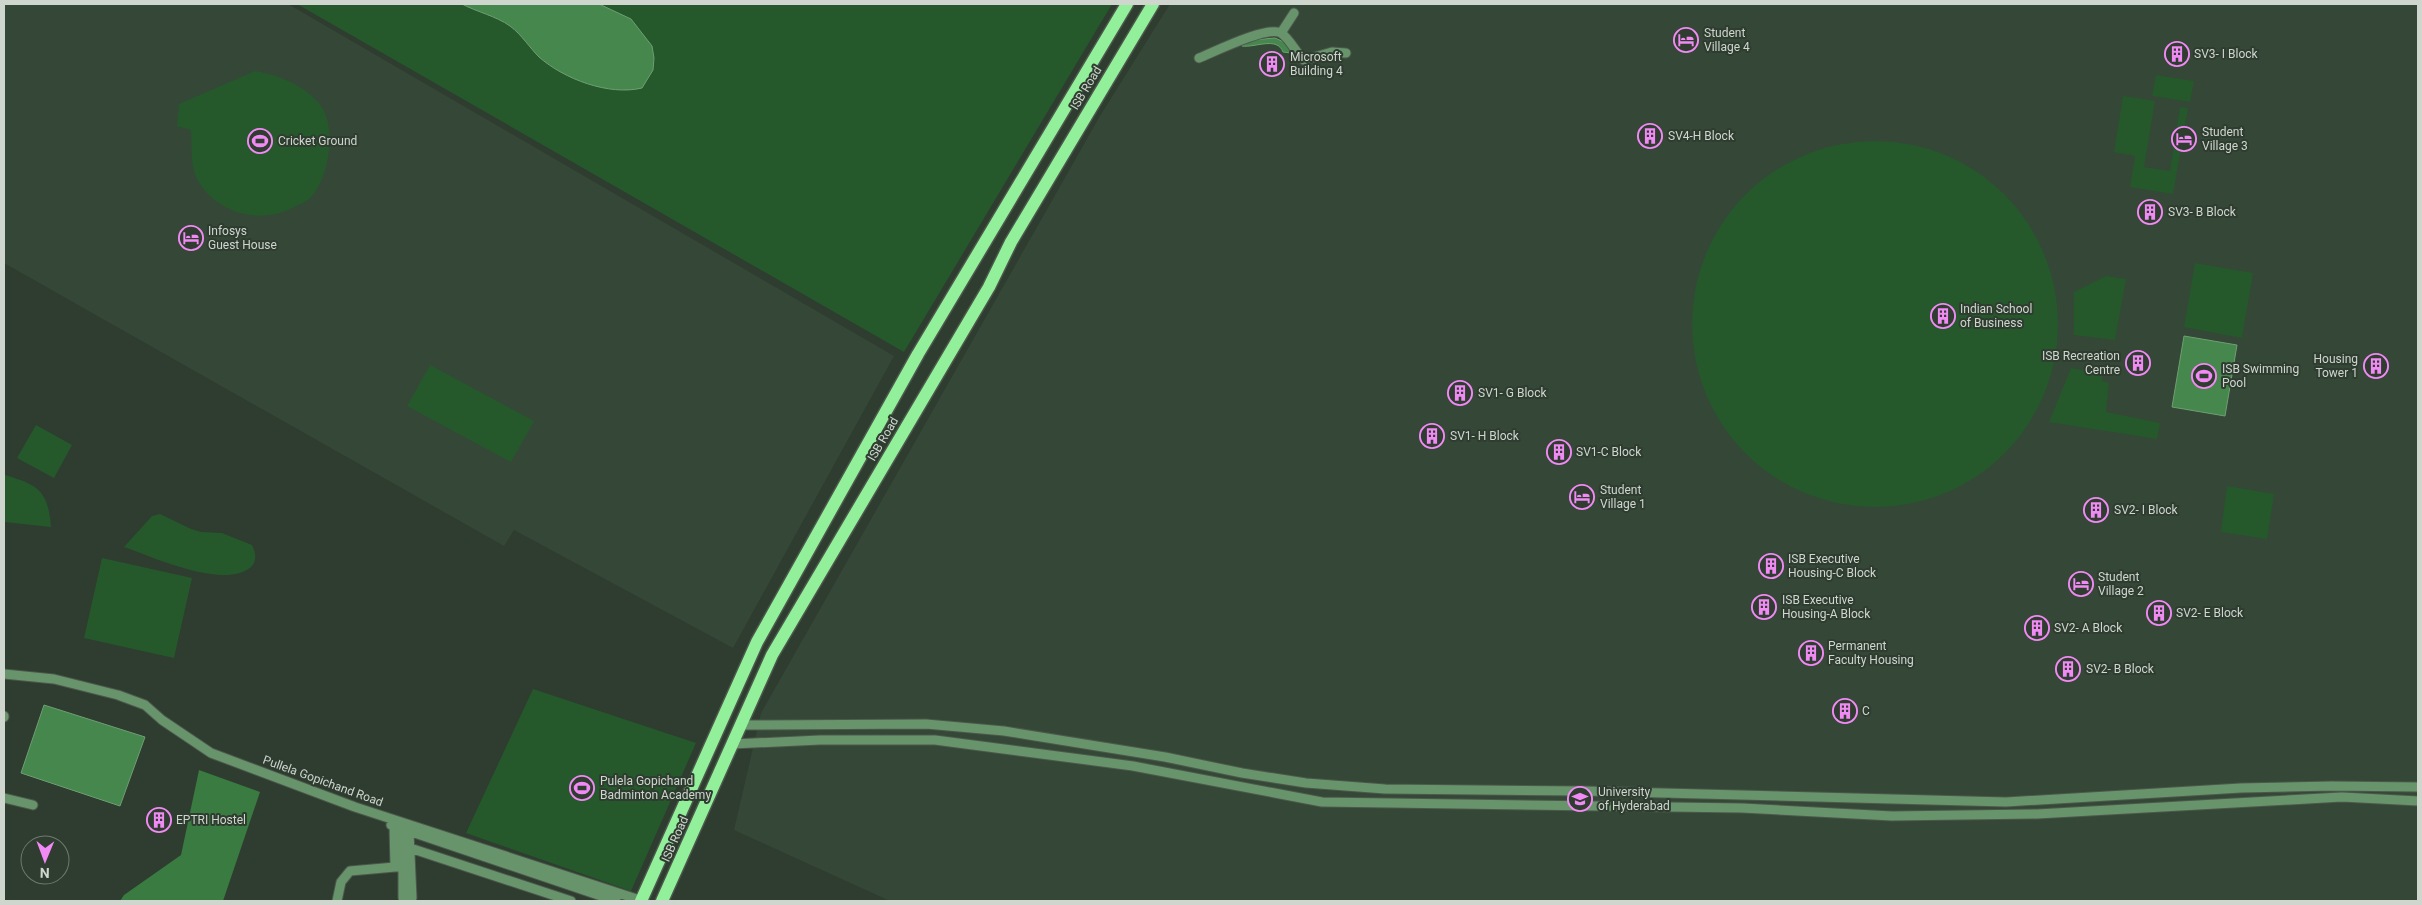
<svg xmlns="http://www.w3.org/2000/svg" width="2422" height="905" font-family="Roboto,sans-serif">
	<rect width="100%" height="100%" fill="#2f3c30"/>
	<path fill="#354736" d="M4 4H288L894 356 733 648 514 530 504 546 4 263Z
		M1170 4H2418V901H890L734 830 761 713 1100 116Z"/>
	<path fill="#25592b" d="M297 4H1112L904 352Z
		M255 71C278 75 307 86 321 106 337 128 329 176 312 196 308 201 301 204 296 206 262 226 216 214 197 179 190 166 192 144 191 130L177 126 179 104Z
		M2156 75 2194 81 2190 102 2152 96Z
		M2123 96 2155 101 2144 167 2170 171 2180 107 2188 108 2173 194 2130 187 2135 156 2114 152Z
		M1692 324a183 183 0 1 1 366 0a183 183 0 1 1-366 0Z
		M2195 263 2253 273 2242 338 2184 327Z
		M2106 276 2126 279 2115 340 2074 335V292Z
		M430 365 534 421 511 462 407 406Z
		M2071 368 2103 374 2102 381 2109 383 2106 412 2160 423 2157 439 2049 422Z
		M36 425 72 445 54 478 17 458Z
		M5 475C38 485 48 490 51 527L4 522Z
		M2227 486 2274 494 2267 539 2221 532Z
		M160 514 191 529 201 532 222 533 252 545C256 553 257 561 251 567 224 590 153 557 124 547L152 516Z
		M102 558 192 578 174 658 84 638Z
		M533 689 696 743 631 891 466 833Z"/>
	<path fill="#397b41" d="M199 770 260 792 223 901H120L124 895 181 855Z"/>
	<path fill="#45874c" stroke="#6e9f73" d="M462 4H599L631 19 652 46 654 58 653 70 642 88C609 96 564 79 539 57 529 47 522 35 510 26 496 16 477 12 462 4Z
		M1275 38 1286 43 1291 53 1283 52C1277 36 1255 48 1242 46L1253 40Z
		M2184 336 2237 345 2225 416 2172 407Z
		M44 705 145 737 120 806 21 773Z"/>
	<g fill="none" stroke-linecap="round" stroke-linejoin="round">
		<defs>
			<path id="minor" d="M1281 33 1294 13
				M1199 58C1214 52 1268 25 1281 33 1290 39 1296 53 1304 60L1332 52 1346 53
				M4 674 54 679 118 695 145 705 162 720 211 753 355 807 643 901
				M4 716V717
				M741 725 926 724 1004 731 1165 757 1242 773 1306 783 1385 789 1585 791 2006 802 2241 788 2332 786 2418 787
				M732 744 820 740H935L1133 766 1322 802 1742 808 1892 816 2037 814 2342 797 2418 801
				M4 798 33 805
				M391 825 616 901
				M409 832 412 898
				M410 848 571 901
				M395 867H403L402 829
				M337 901 341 882 350 871 395 867 394 826
				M405 901 403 898V867H408"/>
			<path id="major" d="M641 901 757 642 918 354 1127 4
				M662 901 772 655 989 287 1011 242 1153 4"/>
		</defs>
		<use href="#minor" stroke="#4c584c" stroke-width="11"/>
		<use href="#major" stroke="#4c584c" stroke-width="15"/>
		<use href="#minor" stroke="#68946b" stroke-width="9"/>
		<use href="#major" stroke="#93f09a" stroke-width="12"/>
	</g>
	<defs>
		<symbol id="hotel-ring" viewBox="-11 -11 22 22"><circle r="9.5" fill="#2f3c30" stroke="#f18af4" stroke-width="1.5"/><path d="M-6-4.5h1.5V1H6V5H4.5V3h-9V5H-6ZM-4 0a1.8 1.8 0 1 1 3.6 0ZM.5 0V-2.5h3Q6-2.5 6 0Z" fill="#f18af4"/></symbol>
		<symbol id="building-ring" viewBox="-11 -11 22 22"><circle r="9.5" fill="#2f3c30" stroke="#f18af4" stroke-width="1.5"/><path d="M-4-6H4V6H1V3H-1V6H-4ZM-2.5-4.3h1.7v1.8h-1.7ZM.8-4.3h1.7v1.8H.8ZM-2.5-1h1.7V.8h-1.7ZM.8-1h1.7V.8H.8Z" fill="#f18af4"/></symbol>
		<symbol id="stadium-ring" viewBox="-11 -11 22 22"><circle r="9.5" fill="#2f3c30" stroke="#f18af4" stroke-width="1.5"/><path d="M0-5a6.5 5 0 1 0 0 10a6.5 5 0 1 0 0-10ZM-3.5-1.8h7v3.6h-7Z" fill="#f18af4"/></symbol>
		<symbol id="university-ring" viewBox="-11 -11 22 22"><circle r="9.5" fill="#2f3c30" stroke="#f18af4" stroke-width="1.5"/><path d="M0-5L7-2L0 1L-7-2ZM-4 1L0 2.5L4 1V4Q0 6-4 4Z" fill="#f18af4"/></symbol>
	</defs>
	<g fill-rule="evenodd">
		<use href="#hotel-ring" x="1672" y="26" width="28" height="28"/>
		<use href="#building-ring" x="2163" y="40" width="28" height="28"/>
		<use href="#building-ring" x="1258" y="50" width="28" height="28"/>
		<use href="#building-ring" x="1636" y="122" width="28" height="28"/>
		<use href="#hotel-ring" x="2170" y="125" width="28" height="28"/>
		<use href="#stadium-ring" x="246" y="127" width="28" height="28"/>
		<use href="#building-ring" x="2136" y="198" width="28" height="28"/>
		<use href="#hotel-ring" x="177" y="224" width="28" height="28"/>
		<use href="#building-ring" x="1929" y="302" width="28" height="28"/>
		<use href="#building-ring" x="2124" y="349" width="28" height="28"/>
		<use href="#building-ring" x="2362" y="352" width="28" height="28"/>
		<use href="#stadium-ring" x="2190" y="362" width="28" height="28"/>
		<use href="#building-ring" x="1446" y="379" width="28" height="28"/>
		<use href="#building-ring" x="1418" y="422" width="28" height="28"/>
		<use href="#building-ring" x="1545" y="438" width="28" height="28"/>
		<use href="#hotel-ring" x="1568" y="483" width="28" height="28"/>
		<use href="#building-ring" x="2082" y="496" width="28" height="28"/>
		<use href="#building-ring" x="1757" y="552" width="28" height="28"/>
		<use href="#hotel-ring" x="2067" y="570" width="28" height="28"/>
		<use href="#building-ring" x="1750" y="593" width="28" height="28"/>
		<use href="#building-ring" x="2145" y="599" width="28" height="28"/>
		<use href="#building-ring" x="2023" y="614" width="28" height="28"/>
		<use href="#building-ring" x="1797" y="639" width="28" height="28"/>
		<use href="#building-ring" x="2054" y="655" width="28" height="28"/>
		<use href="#building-ring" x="1831" y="697" width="28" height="28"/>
		<use href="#stadium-ring" x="568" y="774" width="28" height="28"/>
		<use href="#university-ring" x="1566" y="785" width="28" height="28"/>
		<use href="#building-ring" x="145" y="806" width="28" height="28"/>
	</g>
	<g text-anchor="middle" stroke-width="4" stroke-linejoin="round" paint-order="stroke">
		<g font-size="12" fill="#ced6ce" stroke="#2f3c30" text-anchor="start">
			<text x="1704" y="37">Student<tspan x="1704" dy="14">Village 4</tspan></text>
			<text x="2194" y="58">SV3- I Block</text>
			<text x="1290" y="61">Microsoft<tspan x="1290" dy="14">Building 4</tspan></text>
			<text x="2202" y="136">Student<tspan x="2202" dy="14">Village 3</tspan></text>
			<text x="1668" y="140">SV4-H Block</text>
			<text x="278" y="145">Cricket Ground</text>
			<text x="2168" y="216">SV3- B Block</text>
			<text x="208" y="235">Infosys<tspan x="208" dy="14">Guest House</tspan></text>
			<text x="1960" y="313">Indian School<tspan x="1960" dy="14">of Business</tspan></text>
			<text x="2120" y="360" text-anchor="end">ISB Recreation<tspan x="2120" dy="14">Centre</tspan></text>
			<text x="2358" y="363" text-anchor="end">Housing<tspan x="2358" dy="14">Tower 1</tspan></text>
			<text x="2222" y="373">ISB Swimming<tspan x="2222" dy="14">Pool</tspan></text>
			<text x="1478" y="397">SV1- G Block</text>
			<text x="1450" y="440">SV1- H Block</text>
			<text x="1576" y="456">SV1-C Block</text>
			<text x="1600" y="494">Student<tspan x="1600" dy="14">Village 1</tspan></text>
			<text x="2114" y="514">SV2- I Block</text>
			<text x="1788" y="563">ISB Executive<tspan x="1788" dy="14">Housing-C Block</tspan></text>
			<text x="2098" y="581">Student<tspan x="2098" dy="14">Village 2</tspan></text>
			<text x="1782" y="604">ISB Executive<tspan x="1782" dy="14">Housing-A Block</tspan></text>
			<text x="2176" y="617">SV2- E Block</text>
			<text x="2054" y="632">SV2- A Block</text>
			<text x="1828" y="650">Permanent<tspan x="1828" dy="14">Faculty Housing</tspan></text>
			<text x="2086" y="673">SV2- B Block</text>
			<text x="1862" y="715">C</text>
			<text x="600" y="785">Pulela Gopichand<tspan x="600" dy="14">Badminton Academy</tspan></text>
			<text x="1598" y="796">University<tspan x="1598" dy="14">of Hyderabad</tspan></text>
			<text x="176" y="824">EPTRI Hostel</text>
		</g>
		<g font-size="12" fill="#ced6ce" stroke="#2f3c30">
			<text transform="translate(1086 88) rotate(-59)" y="4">ISB Road</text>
			<text transform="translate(883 439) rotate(-60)" y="4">ISB Road</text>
			<text transform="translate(323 781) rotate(20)" y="4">Pullela Gopichand Road</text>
			<text transform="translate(675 839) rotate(-66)" y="4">ISB Road</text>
		</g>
	</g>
	<rect width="2422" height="905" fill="none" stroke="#ced6ce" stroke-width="10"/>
	<g transform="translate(45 860) rotate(181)"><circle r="24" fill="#2f3c30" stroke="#6f7a6f"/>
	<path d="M0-4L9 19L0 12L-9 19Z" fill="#f18af4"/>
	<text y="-8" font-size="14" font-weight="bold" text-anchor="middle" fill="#ced6ce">N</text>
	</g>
</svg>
